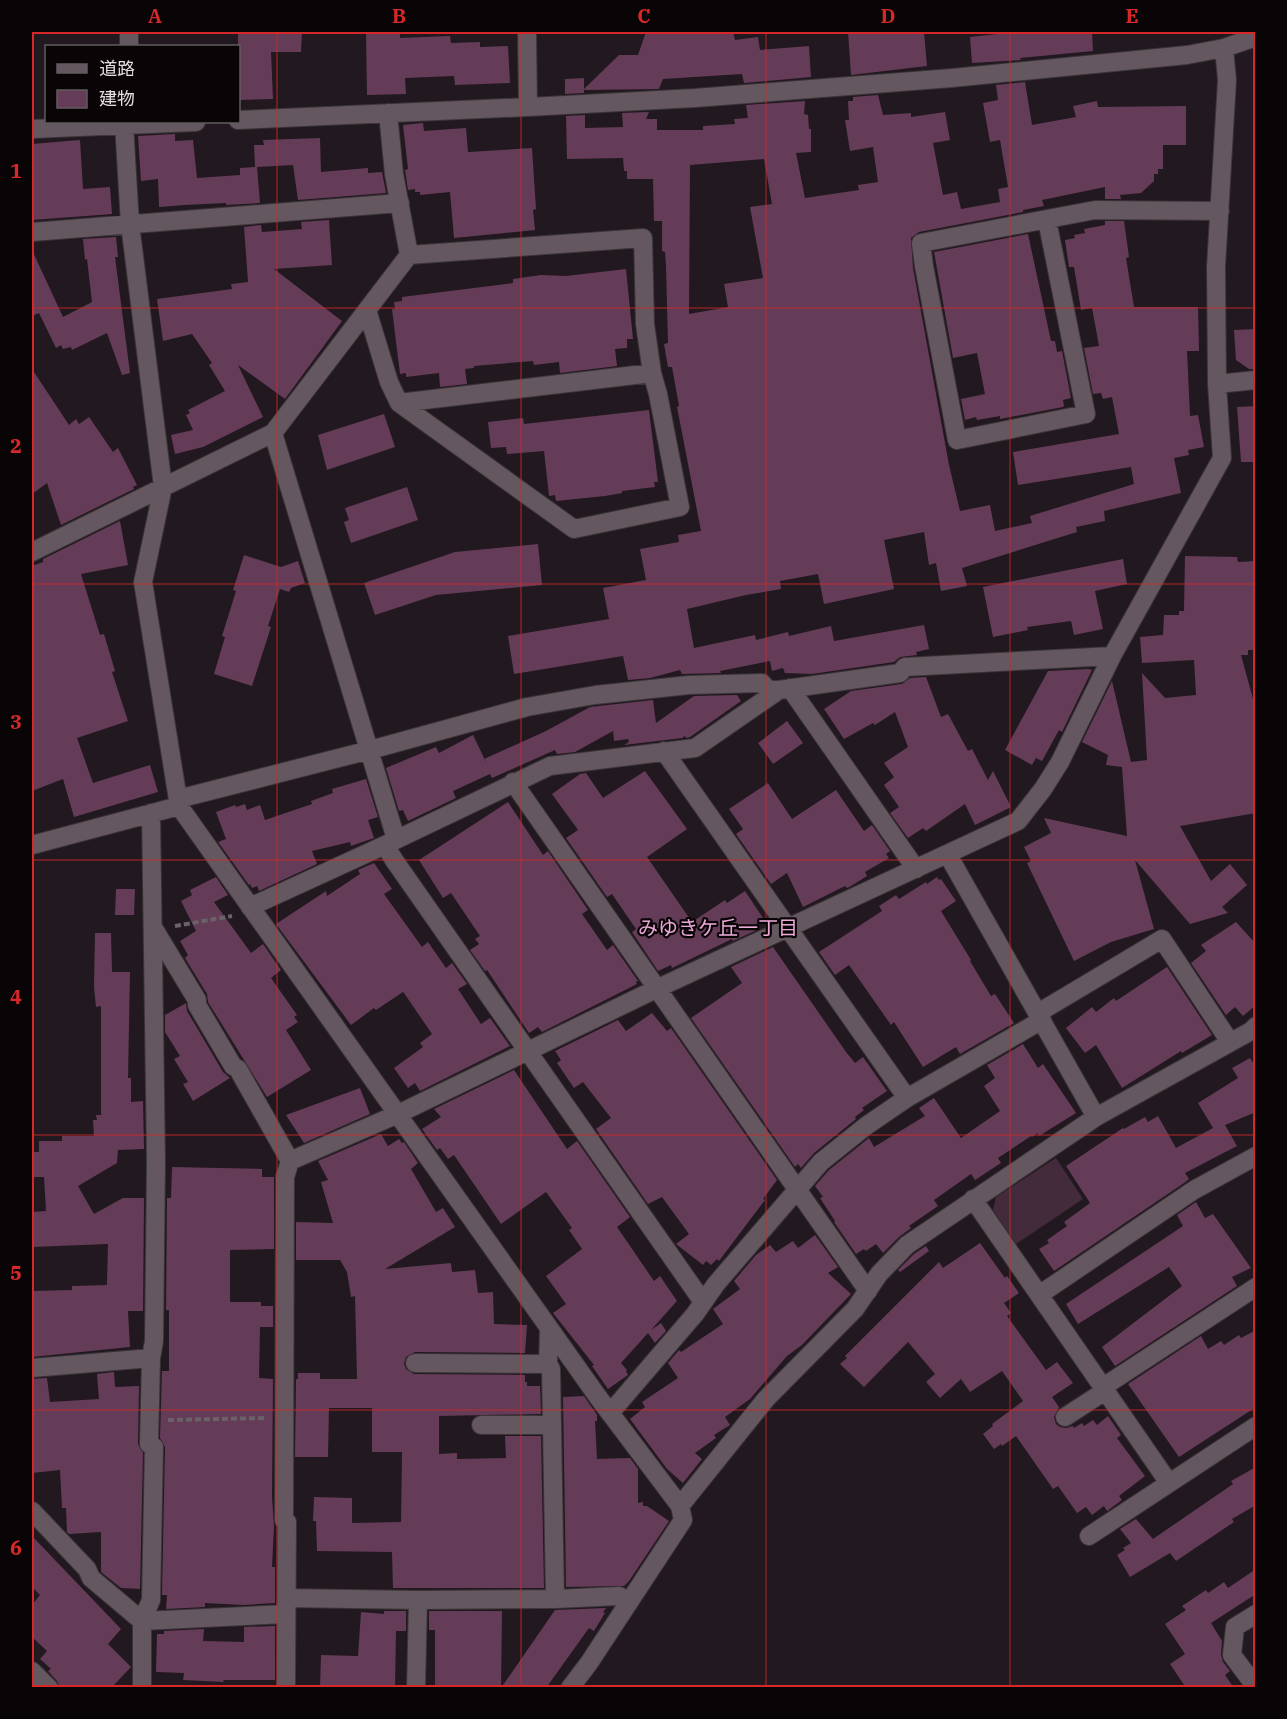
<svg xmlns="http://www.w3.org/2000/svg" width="1287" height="1719" font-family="'IBM Plex Serif','Noto Sans JP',serif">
	<rect width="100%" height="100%" fill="#22181f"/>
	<path fill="#442b3c" d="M1056 1158 1083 1199 1016 1244 993 1210 996 1197Z"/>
	<path fill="#643c58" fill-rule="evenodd" d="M238 32H302L301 52H271L273 99 238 100Z
		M366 32H400V38L450 36 451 43 480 42V47L508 46 510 83 455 85 454 76 405 78 406 94 367 95Z
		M646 32H733L735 40 758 37 760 50 809 46 811 77 744 83 742 74 663 79 659 89 584 90V93L565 94V79L584 78V89L619 55H638Z
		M848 32H924L927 66 851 75Z
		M1015 32H1092L1093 51 1020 58 1021 60 972 63 970 37Z
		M1025 82 1032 125 1076 117 1073 106 1097 101 1098 107 1186 106V145H1163V169H1158V174H1154V181L1141 193 1120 195 1121 199H1105V187L1042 200 1044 206 1023 210V212L919 232 911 238 913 268 949 465 960 511 990 505 995 531 1032 523 1030 516 1134 484 1131 467 1018 485 1013 452 1119 434 1112 397 1103 399 1101 393 1093 394 1084 348 1099 346 1092 308 1081 310 1074 267H1069L1065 240 1075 238 1074 235 1085 233 1084 229 1105 225V221H1124L1129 257 1126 258 1134 307H1198L1199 351H1187L1190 416 1198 415 1204 447 1188 450 1189 455 1174 458 1181 493 1104 511 1105 521 1076 527 1077 532 962 568 967 586 941 591 936 563 929 565 924 532 884 540 894 589 824 604 818 574 780 581 781 589 746 595 687 609 694 648 755 635 756 640 788 632 789 636 831 626 834 641 924 625 929 649 916 652 917 655 900 657 894 662 812 674 785 673 783 668 772 671 770 661 720 671 721 673 682 674 680 670 650 678 628 680 623 656 514 674 508 636 609 619 603 588 646 580 640 549 679 542 678 535 701 531 677 407 679 406 672 367H668L664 344 668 343 666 265 665 252 662 251V221H654L653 179H627V171H624L623 158 567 159 566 116 585 115V128L623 127 622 113 649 112 646 119H657V130H703V126L735 124 734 119 748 118 746 105 805 101 804 114 808 115 809 129H811V152L796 153 805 198 859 190 858 185 878 182 873 147 850 151 845 120H849L848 101H853V97L878 95 883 115 911 113V117L945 112 950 140 933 143 943 195 957 192 961 209 1000 202 998 189 1008 187 1000 140 990 142 983 103 998 100 996 85ZM764 159 772 204 750 207 763 278 724 284 728 307 689 314 690 165Z
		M423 123 424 131 466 128 468 152 532 148 536 209 533 210 535 230 454 238 450 192 420 195V192H415V189L408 190 405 170 408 169 403 125Z
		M175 134V141L193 140 197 178 240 175V168L255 167 254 145H264L263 140 320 138 321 172 368 168V173L382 172 386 193 298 200 293 165 257 167 260 203 226 205V203L185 205 159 207 158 179 141 181 138 136Z
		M80 140 83 189 110 187 112 214 32 220V144Z
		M329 220 332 265 274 269 342 321 285 399 238 365 263 417 203 447 175 454 171 435 193 430 186 415 190 413 188 410 225 391 209 365 212 363 192 334 163 341 157 299 232 289 231 284 248 282 244 227 261 225 262 232 302 229 301 222Z
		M1028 234 1051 341H1055L1057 352 1062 351 1071 398 1063 400 1064 406 1063 407 1000 419V416L977 420 976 417 965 420 961 399 985 394 977 353 953 358 934 252Z
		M116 237 118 257H115L130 373 122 375 107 333 72 350 71 347 63 349 61 345 56 348 39 313 32 316V250L63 317 92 302 87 259 85 260 83 239Z
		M626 269 633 339H627V348L615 349 617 366 560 373 559 362 534 365 533 361 474 366V368L465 369 467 384 440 387 439 373 406 377V373L400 374 392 309H395L394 302 402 301V297L513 283V279L541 275 566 276Z
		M1256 329V369H1249L1236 360 1234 330Z
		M32 369 69 425 76 419 79 424 89 417 113 452 118 448 137 485 133 487 134 489 61 525 47 483 32 494Z
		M1256 406V462H1241L1237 407Z
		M649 410 658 482H654L655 487 622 491V493L605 496 556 501 555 495 549 496 544 451 507 454 506 447 491 448 488 422 523 418 524 424Z
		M384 414 395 447 327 470 318 435Z
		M407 487 418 520 351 543 344 522 349 520 345 508Z
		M120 521 128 565 81 574 100 635 104 634 115 671 112 672 128 721 77 738 93 783 150 765 158 792 74 817 63 779 32 791V566L43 562V559Z
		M538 544 542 585 436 595 375 615 364 583 455 552Z
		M244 555 281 567 298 561 305 583 291 588 289 592 280 589 268 626 271 627 252 686 214 674 225 637 222 636 236 591 233 590Z
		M1185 556 1237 557 1238 562 1256 561V650H1248V655H1241L1256 710V813L1180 826 1211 881 1230 864 1247 885 1222 907 1228 913 1190 924 1135 860 1154 929 1111 942 1074 961 1027 863 1031 861 1024 847 1051 833 1044 818 1127 836 1122 767 1106 765 1108 755 1082 742 1112 681 1131 762 1147 760 1142 673 1165 698 1196 695 1194 660 1142 663 1140 637 1163 635 1164 615H1179V611H1184Z
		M1123 559 1127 584 1095 591 1103 629 1074 635 1071 621 1027 627 1028 630 993 637 983 587Z
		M1088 669 1092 670 1062 732 1059 730 1042 761 1036 758 1032 765 1005 750 1048 671Z
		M926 677 941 717 948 714 968 751 972 749 988 780 993 771 1011 807 975 825 965 804 926 831 923 828 908 838 890 813 899 807 884 785 894 777 884 763 908 747 895 712 875 725 873 723 844 739 824 709 851 691 902 684 910 678Z
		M737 695 741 701 690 737 686 738 685 736 682 738 624 745 629 742 628 739 614 741 613 731 575 752 557 754 555 750 492 778 490 774 453 791 456 798 408 821 403 810 399 811 386 768 436 747 439 753 473 735 486 762 484 759 546 731 590 707 653 700 656 723 694 696Z
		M787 721 803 743 773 764 758 743Z
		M645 771 687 829 647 857 692 922 725 900 727 903 745 891 763 918 756 924 759 929 733 941 732 939 672 968 671 965 658 971 632 932 636 929 612 894 607 897 566 838 578 830 552 794 580 774 586 773 603 798Z
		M366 779 378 817 368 820 374 838 351 846 350 842 312 851 317 864 259 891 257 886 252 888 250 884 249 885 218 842 226 839 216 812 235 805 236 807 245 804 247 810 260 805 265 820 312 804 311 801 333 793 332 789Z
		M768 783 792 819 836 790 864 831 872 825 890 851 886 854 889 858 865 872 867 876 851 886 847 888 845 886 803 907 787 873 771 884 736 834 743 829 729 809Z
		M508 802 543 855 548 851 588 910 582 914 607 950 613 945 638 981 636 982 637 984 542 1032 538 1027 529 1033 487 970 485 971 470 950 479 944 475 939 480 936 451 893 443 898 419 860Z
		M374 863 392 889 384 894 417 940 422 947 428 942 446 968 452 963 467 984 458 989 481 1024 490 1018 510 1046 420 1091 415 1083 408 1088 394 1068 423 1047 420 1043 432 1034 404 993 403 992 376 1010 374 1008 351 1025 276 924 326 891 327 896 360 874 358 870Z
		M216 877 228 895 214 902 251 953 263 944 281 970 271 978 297 1015 294 1017 298 1022 286 1030 311 1070 267 1097 208 1002 207 994 185 958 188 955 180 941 196 931 181 901 192 895 190 890Z
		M937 877 939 880 941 879 956 901 941 911 971 960 970 961 991 996 995 994 1014 1023 960 1054 956 1047 923 1067 894 1022 891 1025 849 965 835 975 819 952 882 911 879 906 896 895 899 899 926 882 927 884Z
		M116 889H135L134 915H115Z
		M1236 922 1256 944V1005L1243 1016 1235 1007 1226 1015 1191 963 1206 951 1201 945Z
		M95 933H111L112 972H130L128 1078H131V1102L143 1101 144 1149 118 1150 117 1163 78 1186 94 1214 123 1198H144L143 1311H128L130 1347 32 1357V1291L72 1290V1286L107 1285V1283L108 1244 32 1247V1212L46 1211 44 1177H32V1152H39V1141H62V1136H94L93 1120H97L96 1115H101V1006L96 1007 94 987Z
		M773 947 846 1052 855 1063 863 1057 887 1091 862 1108 864 1110 855 1117 856 1119 814 1153 801 1168 798 1164 795 1167 691 1018 742 983 731 967Z
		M1167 967 1212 1035 1182 1053 1181 1051 1122 1088 1096 1045 1085 1053 1066 1028 1092 1007 1096 1012 1114 998 1116 1001Z
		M186 1003 187 1011 223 1072 230 1078 193 1101 183 1084 188 1082 174 1059 180 1056 165 1032V1015Z
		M652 1013 667 1031 671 1028 777 1180 763 1199 765 1200 719 1261 717 1259 711 1265 706 1261 703 1265 676 1244 689 1234 662 1197 648 1204 596 1129 611 1118 583 1082 574 1088 557 1063 561 1060 555 1051 618 1020 626 1031Z
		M1023 1044 1038 1068 1043 1064 1076 1113 1039 1136 1038 1133 1032 1137 1031 1136 998 1158 1001 1163 975 1180 971 1174 934 1200 938 1206 909 1226 911 1228 899 1237 883 1253 876 1244 866 1251 864 1249 856 1254 834 1222 835 1221 820 1198 823 1197 815 1186 829 1170 869 1138 874 1147 925 1116 919 1108 934 1098 961 1138 1000 1111 984 1086 995 1078 987 1065Z
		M1250 1058 1256 1068V1112L1225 1125 1237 1146 1185 1173 1189 1179 1184 1183 1054 1271 1039 1249 1049 1243 1047 1240 1067 1226 1064 1222 1090 1203 1066 1166 1123 1128 1124 1129 1145 1117 1148 1122 1158 1116 1176 1148 1213 1128 1198 1103 1238 1078 1232 1068Z
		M514 1070 567 1149 577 1141 630 1217 617 1227 654 1281 660 1276 677 1301 651 1330 661 1323 666 1331 655 1343 648 1333 621 1363 627 1370 626 1371 628 1375 608 1389 592 1366 594 1365 553 1313 566 1304 546 1276 582 1249 569 1230 572 1228 546 1192 501 1224 454 1155 448 1159 440 1148 437 1150 422 1129 441 1117 434 1109Z
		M360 1088 370 1114 304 1143 286 1115Z
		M381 1134 388 1146 399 1139 402 1143 404 1142 418 1163 411 1169 436 1212 443 1208 455 1227 385 1269 451 1263 452 1272 475 1270 478 1293 493 1292 494 1324 527 1325 525 1353 415 1352 406 1357 404 1364 406 1369 414 1374 525 1375V1382H527V1386H540L541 1414 439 1416V1454L457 1453V1459L506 1458 505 1436H541L544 1588H393L392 1552 317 1551 316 1521H313L314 1497 352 1498V1523L401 1522 402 1452H372V1408H329L328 1457H295L296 1379H298V1373H320V1379H357L355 1296 351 1297 347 1272 340 1260H296V1222L333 1223 321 1182 328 1180 318 1161Z
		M172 1167 262 1169V1177H274V1249L230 1250V1302H261V1306H273V1327H260L259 1378 273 1379 272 1497 274 1526 272 1567H275V1603L243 1605 205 1603V1607L166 1609 167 1595H162L165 1447 160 1438 162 1371H169V1310H166L167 1198H171Z
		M1196 1202 1205 1218 1213 1214 1251 1268 1232 1277 1237 1286 1115 1366 1102 1347 1182 1286 1169 1267 1078 1324 1066 1304 1183 1226 1177 1215Z
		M815 1235 838 1267 828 1273 851 1294 802 1345 787 1356 750 1399 725 1417 730 1425 714 1435 716 1438 695 1453 702 1459 683 1483 667 1469 630 1419 645 1407 642 1402 678 1378 668 1363 679 1350 681 1352 723 1324 713 1309 740 1289 734 1281 756 1255 770 1245 776 1252 793 1241 798 1248Z
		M980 1243 1005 1278 1007 1276 1019 1293 1004 1303 1011 1313 1007 1316 1046 1370 1057 1362 1073 1383 1052 1397 1059 1407 1054 1417 1056 1424 1060 1427 1066 1428 1073 1426 1074 1428 1082 1423 1084 1426 1093 1420 1097 1425 1108 1416 1121 1435 1117 1438 1145 1476 1119 1496 1122 1500 1107 1511 1104 1506 1092 1515 1086 1507 1077 1513 1058 1486 1053 1489 1016 1436 1002 1446 1001 1444 994 1449 983 1434 993 1426 992 1424 1023 1401 1002 1371 970 1392 961 1379 940 1398 926 1382 935 1374 908 1342 864 1387 840 1364 847 1358 845 1356 939 1262 943 1268Z
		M926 1246 929 1251 900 1272 898 1270 914 1254Z
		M1256 1330V1407L1179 1457 1128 1384 1201 1336 1208 1349 1221 1341 1224 1345 1239 1335 1241 1338Z
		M114 1372 115 1387 139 1386 138 1444 143 1453 140 1589 121 1588 101 1572V1532L69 1534 67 1532 66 1508H62L60 1470 32 1473V1379L47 1378 50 1402 99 1399 97 1374Z
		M584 1396 597 1415V1421H595L597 1459 630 1458 638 1469V1503L643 1502V1506H647L669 1521 629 1581 624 1586 566 1587 563 1397Z
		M1256 1467V1505L1232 1519 1234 1522 1176 1561 1170 1553 1130 1577 1117 1555 1125 1550 1123 1548 1131 1543 1120 1529 1136 1519 1153 1539 1233 1484 1231 1481Z
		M32 1536 121 1629 108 1644 131 1667 111 1688H60L57 1681 48 1671 51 1669 40 1659 47 1651 32 1637V1605L40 1595 32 1587Z
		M1256 1569V1594L1211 1623 1222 1641 1221 1655 1223 1662 1230 1671 1225 1675 1234 1688H1186L1170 1664 1185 1654 1165 1624 1186 1610 1182 1606 1206 1590 1208 1593 1224 1582 1228 1588Z
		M606 1608 603 1612 605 1613 594 1631 589 1628 546 1688H501L555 1610Z
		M384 1611H406V1631H396L395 1688H320L321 1655 358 1656 361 1612 384 1614Z
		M429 1611H502L501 1688H435V1630H429Z
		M275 1626V1680H223L224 1682 183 1680 184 1673 156 1672 157 1634H164V1631L204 1629 203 1641 244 1642V1627Z"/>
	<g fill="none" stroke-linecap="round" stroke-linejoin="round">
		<defs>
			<path id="street" d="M129 32V46
				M527 32 528 107
				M238 120 528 107 695 98 952 78 1187 55 1224 48 1256 37
				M124 124 130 224 163 487 143 582 179 806 598 1397 680 1506 683 1520 589 1663 570 1688
				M32 129 196 122
				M1047 220 1086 414 957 440 924 266 921 243 1095 210 1220 211
				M32 232 400 203
				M367 310 389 382 399 403 574 529 680 507 658 394 652 373 645 324 643 238 409 255
				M1217 384 1256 380
				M399 403 652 373
				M273 433 396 839
				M32 552 273 433 409 255 394 174 388 113
				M790 688 916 869
				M664 751 907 1098
				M513 782 868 1291
				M178 799 370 750 527 707 595 695 689 685 762 683 768 690H779L900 673 905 667 1112 656
				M151 813 156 1161 154 1341 151 1358 149 1444 154 1447 151 1600 142 1621 286 1614
				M32 845 179 806
				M385 845 394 860 703 1302
				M948 855 1096 1117
				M250 907 385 845 550 766 695 748 779 690
				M154 929 197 1000V1005L233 1066 238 1069 290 1161
				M1038 1013 1162 939 1230 1042
				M973 1199 1169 1483
				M1039 1295 1194 1190 1256 1156
				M549 1328 548 1364 551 1369 555 1599
				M415 1363 548 1364
				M32 1368 151 1358
				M1103 1387 1256 1287
				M611 1412 695 1314 716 1284 821 1162 866 1126 907 1098 1042 1020
				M1065 1417 1105 1391
				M481 1425H551
				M680 1506 766 1399 855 1309 879 1274 907 1245 1096 1117 1251 1031 1256 1026
				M32 1511 87 1569 91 1578 142 1621V1688
				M1089 1536 1256 1426
				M287 1598 418 1600 555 1599 619 1596 629 1602
				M1256 1614 1235 1627 1232 1655 1256 1687
				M32 1671 49 1688
				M286 1688 287 1522 284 1520 285 1177 290 1161 398 1114 656 989 1018 821 1043 789 1060 762 1112 656 1222 458 1217 384 1216 267 1227 80 1224 48
				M416 1688 418 1600"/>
		</defs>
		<use href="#street" stroke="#3b3439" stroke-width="20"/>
		<path stroke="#6b6168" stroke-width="4" stroke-dasharray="6 3" stroke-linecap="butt" d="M175 926 232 916
			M168 1420 266 1418"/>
		<use href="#street" stroke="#64575f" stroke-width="18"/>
	</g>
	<path fill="none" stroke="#d62828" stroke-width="1.5" stroke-opacity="0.55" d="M277 32V1688M521 32V1688M766 32V1688M1010 32V1688M32 308H1256M32 584H1256M32 860H1256M32 1135H1256M32 1410H1256"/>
	<g text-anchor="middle" stroke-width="4.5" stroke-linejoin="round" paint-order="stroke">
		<g font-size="20" fill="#eca8d6" stroke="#090507">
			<text x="718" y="935">みゆきケ丘一丁目</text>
		</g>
	</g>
	<rect width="1287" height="1719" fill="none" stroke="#090507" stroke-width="66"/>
	<rect x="45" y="45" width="195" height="78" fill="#090507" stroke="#615b5e" stroke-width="1.5"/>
	<rect x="57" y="64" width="30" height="9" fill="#64575f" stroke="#615b5e" stroke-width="1.5"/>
	<text x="99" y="75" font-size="18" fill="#e4dce1">道路</text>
	<rect x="57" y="90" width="30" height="18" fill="#643c58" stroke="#615b5e" stroke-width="1.5"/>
	<text x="99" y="105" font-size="18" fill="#e4dce1">建物</text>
	<rect x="33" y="33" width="1221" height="1653" fill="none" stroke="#d62828" stroke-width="2"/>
	<g font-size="20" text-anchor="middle" font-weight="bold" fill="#d62828">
		<text x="155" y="23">A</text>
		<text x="399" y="23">B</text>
		<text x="644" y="23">C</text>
		<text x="888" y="23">D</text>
		<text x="1132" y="23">E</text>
		<text x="16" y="178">1</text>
		<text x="16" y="453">2</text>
		<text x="16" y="729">3</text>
		<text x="16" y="1004">4</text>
		<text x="16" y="1280">5</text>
		<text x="16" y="1555">6</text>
	</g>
</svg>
